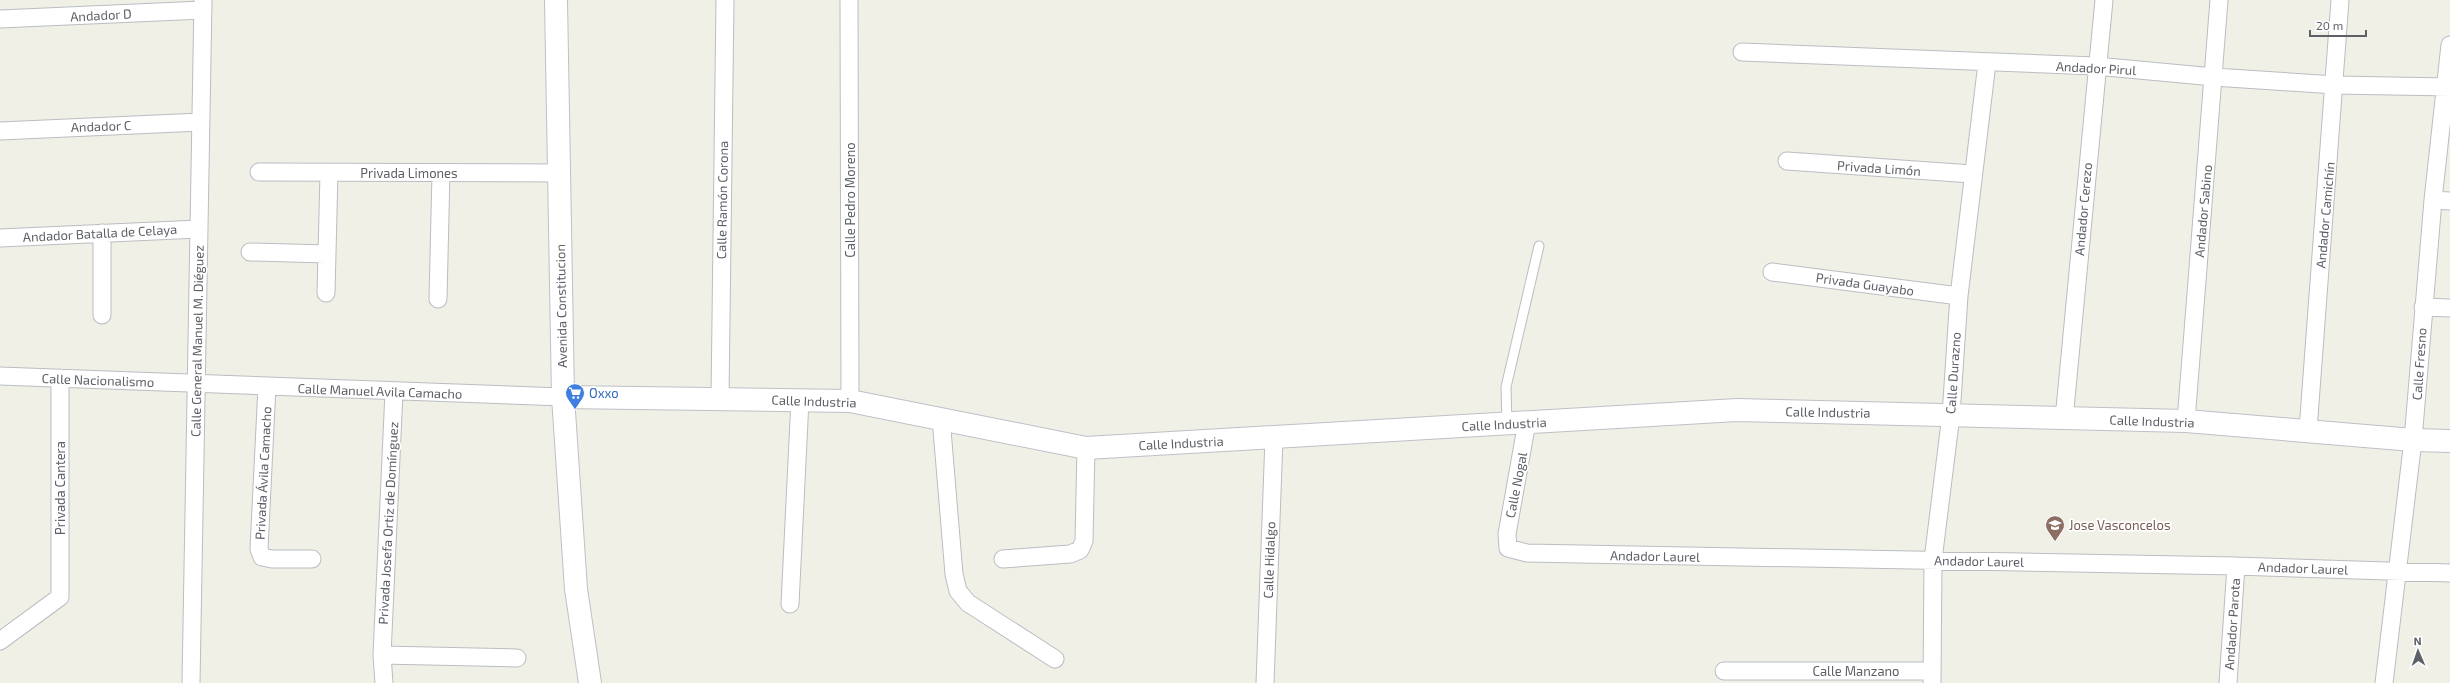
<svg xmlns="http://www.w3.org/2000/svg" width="2450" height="683" font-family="'Exo 2',sans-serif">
	<rect width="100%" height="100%" fill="#f1f0e6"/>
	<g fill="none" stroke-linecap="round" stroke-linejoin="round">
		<defs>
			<path id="lane" d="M1507 424 1506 387 1539 246"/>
			<path id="street" d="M849 0 850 401
				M0 19 203 10
				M1742 52 2096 66 2214 77 2335 85 2450 87
				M0 131 201 122
				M1787 161 1972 174
				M259 172 559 173
				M2433 200 2450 201
				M0 238 199 229
				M250 252 327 254
				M1772 272 1959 296
				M326 293 329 173
				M438 299 441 173
				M2423 307 2450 308
				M102 315V233
				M0 376 563 397
				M267 386 259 549 262 557 272 559H312
				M720 399 725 0
				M941 418 954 574 958 591 968 603 1055 659
				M2064 419 2104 0
				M2186 421 2219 0
				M1527 422 1507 534 1508 548 1527 553 2236 566 2450 573
				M2308 430 2340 0
				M1003 559 1070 554 1080 550 1084 541 1086 448
				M790 604 800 400
				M0 641 60 597V378
				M382 655 517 658
				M1724 671H1932
				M191 683 203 0
				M384 683 382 655 394 392
				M1265 683 1274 438
				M1932 683 1933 560 1951 415 1959 296 1987 63
				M2228 683 2236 566
				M2384 683 2413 440 2433 200 2450 45"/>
			<path id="secondary" d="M556 0 563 397 576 589 590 683
				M563 397 850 401 1086 448 1737 410 2186 421 2413 440 2450 441"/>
		</defs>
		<use href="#lane" stroke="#babdc2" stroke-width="11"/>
		<use href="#street" stroke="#babdc2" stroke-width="19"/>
		<use href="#secondary" stroke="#bec0c8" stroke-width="24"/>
		<use href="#lane" stroke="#fff" stroke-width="9"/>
		<use href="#street" stroke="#fff" stroke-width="17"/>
		<use href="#secondary" stroke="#fff" stroke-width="22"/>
	</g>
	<defs>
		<symbol id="supermarket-pin" viewBox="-11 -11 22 30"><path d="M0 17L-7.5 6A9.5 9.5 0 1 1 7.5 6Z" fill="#3f7fe0" stroke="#fff"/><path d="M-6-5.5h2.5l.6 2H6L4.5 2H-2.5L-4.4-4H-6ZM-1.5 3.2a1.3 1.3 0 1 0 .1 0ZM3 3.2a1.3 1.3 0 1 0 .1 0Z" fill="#fff"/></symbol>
		<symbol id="school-pin" viewBox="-11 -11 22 30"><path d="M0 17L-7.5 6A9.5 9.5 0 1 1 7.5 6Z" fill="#8d6e63" stroke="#fff"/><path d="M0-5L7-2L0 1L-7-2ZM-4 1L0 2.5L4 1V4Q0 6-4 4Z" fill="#fff"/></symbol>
	</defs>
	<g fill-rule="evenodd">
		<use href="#supermarket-pin" x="564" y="382" width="22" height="30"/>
		<use href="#school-pin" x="2044" y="514" width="22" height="30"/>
	</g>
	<g text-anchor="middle" stroke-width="3.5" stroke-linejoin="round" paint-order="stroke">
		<g font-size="13" fill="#5d6067" stroke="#fff">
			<text transform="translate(101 15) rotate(-3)" y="5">Andador D</text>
			<text transform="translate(2096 68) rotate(3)" y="5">Andador Pirul</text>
			<text transform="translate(101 126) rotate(-2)" y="5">Andador C</text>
			<text transform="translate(1879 168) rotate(4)" y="5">Privada Limón</text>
			<text x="409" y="178">Privada Limones</text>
			<text transform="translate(722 200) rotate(-89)" y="5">Calle Ramón Corona</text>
			<text transform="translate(850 200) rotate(-90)" y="5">Calle Pedro Moreno</text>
			<text transform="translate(2083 209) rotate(-85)" y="5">Andador Cerezo</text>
			<text transform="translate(2203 211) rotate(-85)" y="5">Andador Sabino</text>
			<text transform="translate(2325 215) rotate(-85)" y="5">Andador Camichín</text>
			<text transform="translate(100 233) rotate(-3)" y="5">Andador Batalla de Celaya</text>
			<text transform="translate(1865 284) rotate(8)" y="5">Privada Guayabo</text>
			<text transform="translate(561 306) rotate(-91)" y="5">Avenida Constitucion</text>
			<text transform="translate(197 341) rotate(-89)" y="5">Calle General Manuel M. Diéguez</text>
			<text transform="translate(2419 364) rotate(-86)" y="5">Calle Fresno</text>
			<text transform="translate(1953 373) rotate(-86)" y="5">Calle Durazno</text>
			<text transform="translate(98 380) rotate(2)" y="5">Calle Nacionalismo</text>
			<text transform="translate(380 391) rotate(2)" y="5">Calle Manuel Avila Camacho</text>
			<text transform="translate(814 401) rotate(2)" y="5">Calle Industria</text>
			<text transform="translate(1828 412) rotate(1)" y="5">Calle Industria</text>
			<text transform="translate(2152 421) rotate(2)" y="5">Calle Industria</text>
			<text transform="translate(1504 424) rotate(-3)" y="5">Calle Industria</text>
			<text transform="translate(1181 443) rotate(-3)" y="5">Calle Industria</text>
			<text transform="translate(263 473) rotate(-87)" y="5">Privada Ávila Camacho</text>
			<text transform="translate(1516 485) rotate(-79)" y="5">Calle Nogal</text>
			<text transform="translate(60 488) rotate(-90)" y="5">Privada Cantera</text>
			<text transform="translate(388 523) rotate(-87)" y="5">Privada Josefa Ortiz de Domínguez</text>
			<text transform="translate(1655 556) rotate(1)" y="5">Andador Laurel</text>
			<text transform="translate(1269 560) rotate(-88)" y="5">Calle Hidalgo</text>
			<text transform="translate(1979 561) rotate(1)" y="5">Andador Laurel</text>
			<text transform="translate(2303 568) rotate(2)" y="5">Andador Laurel</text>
			<text transform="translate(2232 624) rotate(-86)" y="5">Andador Parota</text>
			<text x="1856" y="676">Calle Manzano</text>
		</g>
		<g font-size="13" fill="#366cbe" stroke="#fff" text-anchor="start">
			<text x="589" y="398">Oxxo</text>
		</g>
		<g font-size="13" fill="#785e54" stroke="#fff" text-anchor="start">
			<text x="2069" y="530">Jose Vasconcelos</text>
		</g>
	</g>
	<g transform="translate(2418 651) rotate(358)" stroke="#ffffff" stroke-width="3" paint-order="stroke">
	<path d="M0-3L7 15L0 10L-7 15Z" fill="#5d6067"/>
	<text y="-6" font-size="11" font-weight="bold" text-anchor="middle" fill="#5d6067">N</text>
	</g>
	<path d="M2310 30v6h56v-6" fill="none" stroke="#5d6067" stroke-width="2"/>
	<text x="2316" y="30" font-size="12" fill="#5d6067" stroke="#ffffff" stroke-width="3" paint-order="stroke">20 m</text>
</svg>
